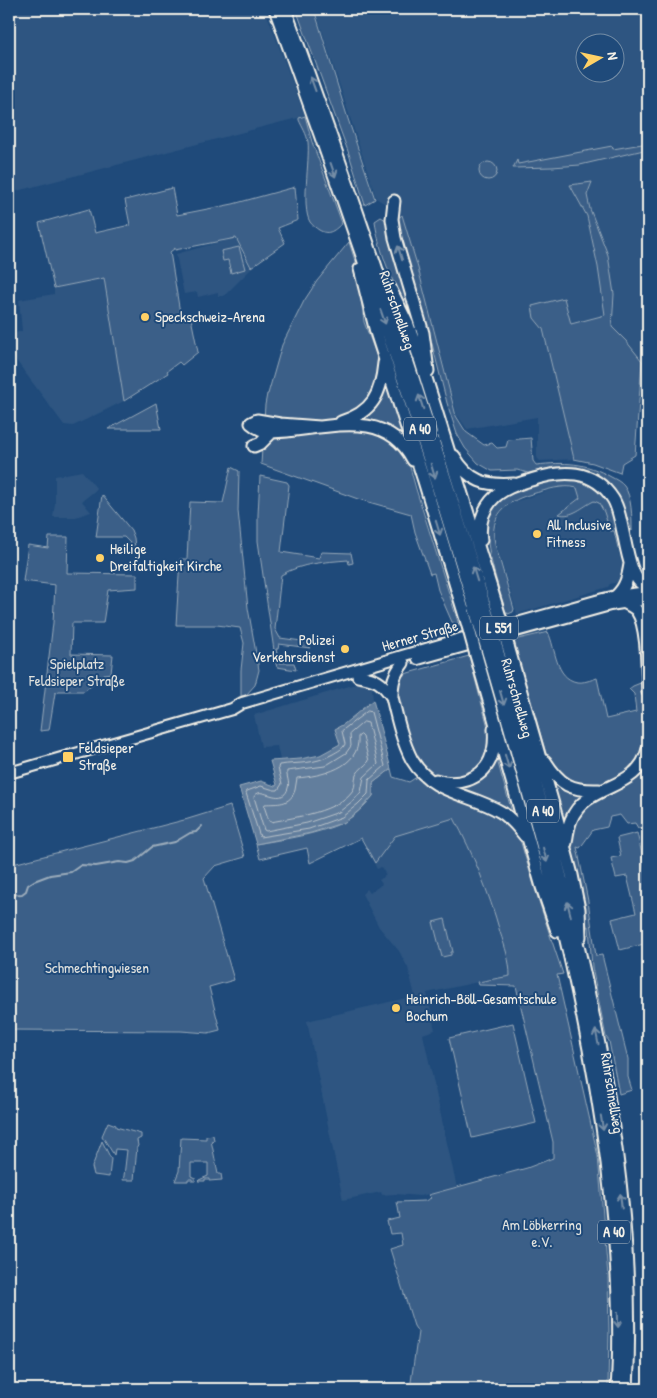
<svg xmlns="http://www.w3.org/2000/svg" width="657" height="1398" font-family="'Patrick Hand',sans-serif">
	<rect width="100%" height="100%" fill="#1f4a7a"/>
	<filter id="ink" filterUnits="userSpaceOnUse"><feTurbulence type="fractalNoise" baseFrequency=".02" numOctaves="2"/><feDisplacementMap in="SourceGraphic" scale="10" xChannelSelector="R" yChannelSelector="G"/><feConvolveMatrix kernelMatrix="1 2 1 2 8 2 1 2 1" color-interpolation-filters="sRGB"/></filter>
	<g filter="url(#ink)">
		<path fill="#2d5581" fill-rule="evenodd" d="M9 9H265L305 116 9 193Z
			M315 9H648V367L647 368 626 341 612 327 614 294 587 195 592 183 570 185 587 216 598 267 605 315 570 324 534 318 543 329 574 459 540 461 538 459 537 457V417L467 429 457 415 418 268 402 215 376 198ZM584 42H614V72H584Z
			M235 238 251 269 224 296H218V292L198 297 197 292 184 294 176 254Z
			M104 278 124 401 73 426 64 425 9 351V335L22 331 19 300 54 294V288Z
			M82 471 97 489 82 501 91 512 76 517H53L55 503V476Z
			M560 487 585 490 596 496 607 513 623 566V573L618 582 610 584 608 587 517 614 495 540V528L498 517 505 507 514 502Z
			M369 680 372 686 373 700 344 724 336 729 340 744 320 755 300 759 280 760 277 746 261 747 254 715Z
			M454 817 470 849 494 909 510 963 511 976 478 982 427 993 435 1030 423 1034 457 1188 420 1196 395 1194 382 1195 381 1192 343 1200 307 1021 415 996 408 968 399 951 379 927 362 894 367 889 370 893 382 884 379 880 386 875 381 867 377 869 366 848 375 862 395 836Z"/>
		<path fill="#3a5f88" stroke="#97a8b8" d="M296 9H314L348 119 375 199 365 205 349 154Z
			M305 116 312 142 342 223C335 230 329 236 319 230 316 228 313 226 310 222 301 207 310 161 308 142 307 134 302 127 299 120V118Z
			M648 143V149L580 165 552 167 513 168 517 160 518 164 612 146 613 149Z
			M479 171a9 9 0 1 1 18 0a9 9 0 1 1-18 0Z
			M592 182 587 195 590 209 608 255 614 294 612 327 626 341 642 361 635 455 622 463 620 473 593 463 574 459 543 329 534 318 532 306 564 298 571 324 605 315 598 267 587 216 570 185Z
			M295 187 298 220 278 228 285 243 251 267 236 238 175 250V248L170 252 181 319 191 318 198 352 182 365 179 362 167 371 168 373 124 401 104 278 54 288 39 223 89 209 95 233 130 225 125 200 172 188 177 215 233 204Z
			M402 215 418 268 456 416 466 432 484 445 492 443 497 448 506 447 508 440 531 438 533 461 536 465C565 462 585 462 611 477 615 479 621 482 624 486 632 496 632 518 632 531L619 497 608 483 594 472 577 467H554L528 473 517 470 492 471 478 463 465 448 457 434 447 403 426 320 396 226 397 219Z
			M381 217 386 220 418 331C400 297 380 260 375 221Z
			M349 242 357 267 364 322 386 381 406 441 402 438 416 489 459 625 452 622 438 590 434 573 430 574 415 532 411 514 358 499 261 464 265 405 267 394H268L282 345 304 301 317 281Z
			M239 247 245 269 231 273 228 260 223 261 221 251Z
			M156 403 161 429H108Z
			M231 467 239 471 238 511 248 608 259 670 255 685 246 695 241 696V670L244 643 240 628 217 625H176L180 559H187L190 502 223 503Z
			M260 476 287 482 289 485 281 552 319 558 321 552 351 553 353 563 349 564 348 560C324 562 302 563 281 575L275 629 280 638 309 642 310 648 279 644 278 649H276L279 663H294L296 670 277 667 276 664 258 541V515Z
			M572 478C577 479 584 480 588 482 612 496 616 523 623 547L618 548 614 531H610L604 512 599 503 594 501C583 506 572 518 559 514L580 498 577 488C562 484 547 490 532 494 510 500 491 512 494 538 495 547 499 556 501 564 505 579 510 594 514 609L513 612 508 614 505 610C499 586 476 526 493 505 510 484 548 481 572 478Z
			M102 495 131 530 134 538 135 548 124 537H96Z
			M49 537H68L67 573 137 574V588L108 590 103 623H72L71 654 113 655 111 673 104 674 84 691H59L55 693 49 730 40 731 53 623 55 585 23 581 28 545 48 548Z
			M548 632C556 649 555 678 577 682 583 683 591 680 597 678L606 719 636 712 634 694 629 689 633 686 643 682 646 739 643 751 639 761 626 774 600 786 573 785 552 765 546 753 517 655 518 654 514 640Z
			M469 656C497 763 527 869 563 974L557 975 598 1156 608 1276 609 1331 608 1389H410L418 1332 414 1326 390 1249 403 1245 401 1233 390 1234 387 1221 400 1218 397 1202 425 1201 431 1198 428 1195 527 1168 553 1158V1142L516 986 479 985 478 982 510 976C510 961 505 947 500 932 489 892 473 854 454 818L395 836 375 863 361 838 310 863 307 848 260 859 256 844C284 839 317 835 344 822 355 816 365 805 373 796V783L391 769 393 777 409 782 426 771 412 751 395 694 399 676H402L408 673Z
			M648 762V826L638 828 635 823 627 824 620 815 610 817 607 827 593 830 580 848 577 847 588 901 596 956 602 955 628 1059V1077L632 1090 619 1094 609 1041 606 1037 592 967 589 927H587L583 898 572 849V829L582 808Z
			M552 778 585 795 564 825 563 819Z
			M230 806 245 857 215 866 204 878 234 980 209 987 220 1030 208 1033 181 1031 9 1030V865L188 819Z
			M637 833 648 880V959L644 944 620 950 612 919 636 913 627 876 616 878 611 858 621 856 617 838Z
			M445 919 453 952H451V955L442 957 433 922Z
			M513 1023 536 1123 472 1138 449 1038Z
			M108 1122 116 1125V1127L141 1134V1138L137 1140 138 1146 137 1147 134 1180H123L124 1176 127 1150 115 1149 114 1155 102 1136Z
			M213 1135 214 1140 211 1141 212 1145 218 1174H221L222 1180 209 1181V1179H205V1181H198L199 1180 208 1176V1163H191V1176L195 1178V1181H192V1179H188V1181H175L179 1171 181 1138 206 1139V1136Z
			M102 1141 111 1159 109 1177 94 1175 92 1167Z"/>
		<path fill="#627e9d" stroke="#9cacbb" d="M373 700 391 769 373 783V796L362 808 345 822 311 833 256 844 239 787 261 781 275 786 277 785 270 761 300 759 320 755 340 744 335 729 344 724Z"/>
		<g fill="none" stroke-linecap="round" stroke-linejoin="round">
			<path stroke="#bac3ca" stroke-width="1" d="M368 711 371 712 385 766 369 780 368 794 358 804 342 817 309 829 260 837 246 793 247 791 261 786 274 790H278L282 784 278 768 279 765C300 762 313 765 333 754 338 751 343 749 345 744L342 731Z
				M364 722 368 723 378 764 364 777 361 792 354 800 339 812 307 823 266 831 264 830 254 797 255 795C258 793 259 792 263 793 272 795 284 802 288 788 290 782 286 776 287 771L325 766 346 753 351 746 350 734Z
				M361 735 363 737 369 761C365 766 359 769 356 775 354 780 356 786 353 790 338 812 296 817 271 822L269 821 264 806 265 804C277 803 290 806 295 790 296 786 296 782 297 778 320 776 361 768 358 737Z"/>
			<path stroke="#9cacbb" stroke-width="2" d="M9 895 22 894 26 891 28 885 34 881 50 875 71 872 81 865 96 866 119 862 128 863 135 861 152 847 175 842 190 833 196 832 202 826"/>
			<defs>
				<path id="primary" d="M496 629 603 599 616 596 648 592
					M498 636 610 605 648 599
					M418 659 479 642
					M9 773 232 709 242 703 477 634"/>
				<path id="highway" d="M275 9C349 212 418 416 479 623
					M285 9C359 211 427 414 489 620
					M394 201 392 219 395 238 423 333 428 371
					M360 269 376 332 424 481 468 626
					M390 288 408 325 421 362 500 617
					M341 422C373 412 381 394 384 363
					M320 427 280 424 257 420 251 423C258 429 263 431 272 432 322 431 384 404 413 460
					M254 446 261 443 272 432
					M454 456C469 482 486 486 514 484
					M481 540C479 526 482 512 491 501 501 489 517 484 531 480 562 470 593 468 613 499 626 519 624 582 648 587
					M616 596C626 587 628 577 630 564
					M624 602C628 605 634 607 637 611 648 627 647 672 648 692
					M644 628 648 610
					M508 646 553 804 572 875 579 909 580 937
					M497 649C566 885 641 1141 627 1389
					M488 652C537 820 585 989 607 1163 616 1238 622 1314 617 1389
					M476 655 542 887 557 931
					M358 676C376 679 381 681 392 697 397 718 402 741 412 760 433 795 470 793 501 812 511 818 518 827 525 836
					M392 697C392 682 394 675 403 663
					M545 761C560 785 571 791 599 790
					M436 780C456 787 481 780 490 760 494 751 495 739 494 729
					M566 843C567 836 568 827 571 820 586 782 638 792 648 749"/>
			</defs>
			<use href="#primary" stroke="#f4f1e8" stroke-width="14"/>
			<use href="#highway" stroke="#f4f1e8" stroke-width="15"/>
			<use href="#primary" stroke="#1f4a7a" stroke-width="10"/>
			<use href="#highway" stroke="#1f4a7a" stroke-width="11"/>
			<defs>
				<path id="highway-bridge" d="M500 617 508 646
					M489 620 497 649
					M479 623 488 652
					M468 626 476 655"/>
			</defs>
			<use href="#highway-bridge" stroke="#f4f1e8" stroke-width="15" stroke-linecap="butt"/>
			<use href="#highway-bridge" stroke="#1f4a7a" stroke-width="11"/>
		</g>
		<defs><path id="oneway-shaft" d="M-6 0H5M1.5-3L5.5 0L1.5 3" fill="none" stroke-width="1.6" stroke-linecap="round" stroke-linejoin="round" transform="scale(1.25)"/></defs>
		<g stroke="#748da6">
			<use href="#oneway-shaft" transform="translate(313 84) rotate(-110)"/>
			<use href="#oneway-shaft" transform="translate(333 170) rotate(71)"/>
			<use href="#oneway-shaft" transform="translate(400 253) rotate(-107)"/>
			<use href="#oneway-shaft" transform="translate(383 317) rotate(71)"/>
			<use href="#oneway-shaft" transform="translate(421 402) rotate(-108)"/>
			<use href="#oneway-shaft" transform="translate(433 471) rotate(73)"/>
			<use href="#oneway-shaft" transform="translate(438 528) rotate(73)"/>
			<use href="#oneway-shaft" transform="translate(475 574) rotate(-107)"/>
			<use href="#oneway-shaft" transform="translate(502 698) rotate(74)"/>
			<use href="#oneway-shaft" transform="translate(507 762) rotate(74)"/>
			<use href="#oneway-shaft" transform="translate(545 855) rotate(75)"/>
			<use href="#oneway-shaft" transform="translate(569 909) rotate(-104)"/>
			<use href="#oneway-shaft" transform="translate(597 1037) rotate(-101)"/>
			<use href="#oneway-shaft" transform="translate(602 1123) rotate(81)"/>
			<use href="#oneway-shaft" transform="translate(621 1201) rotate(-96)"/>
			<use href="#oneway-shaft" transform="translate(618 1320) rotate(89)"/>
		</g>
	</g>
	<g fill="#ffd166" stroke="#1f4a7a" stroke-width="2">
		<circle cx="145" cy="317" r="5"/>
		<circle cx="537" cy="534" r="5"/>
		<circle cx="100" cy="558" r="5"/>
		<circle cx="345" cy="649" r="5"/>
		<rect x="62" y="751" width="12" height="12" rx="2.5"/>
		<circle cx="396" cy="1008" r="5"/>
	</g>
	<g text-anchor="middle" stroke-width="4" stroke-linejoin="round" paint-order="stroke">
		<g fill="#1f4a7a" stroke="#b4bfc7" stroke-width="1">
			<rect x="404" y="417.5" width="32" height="23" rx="4"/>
			<rect x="480" y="616.5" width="38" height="23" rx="4"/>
			<rect x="527" y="799.5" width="32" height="23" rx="4"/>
			<rect x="598" y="1220.5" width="32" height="23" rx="4"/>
		</g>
		<g font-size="14" font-weight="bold" fill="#f4f1e8">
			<text x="420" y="434">A 40</text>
			<text x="499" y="633">L 551</text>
			<text x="543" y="816">A 40</text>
			<text x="614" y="1237">A 40</text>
		</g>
		<g font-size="15" fill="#f4f1e8" stroke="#1f4a7a">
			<text transform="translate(397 310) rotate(71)" y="5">Ruhrschnellweg</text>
			<text transform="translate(420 636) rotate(-16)" y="5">Herner Straße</text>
			<text transform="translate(517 698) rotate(74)" y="5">Ruhrschnellweg</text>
			<text transform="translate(612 1093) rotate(81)" y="5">Ruhrschnellweg</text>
		</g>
		<g font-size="15" fill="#f4f1e8" stroke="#1f4a7a" text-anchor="start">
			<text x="155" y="322">Speckschweiz-Arena</text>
			<text x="547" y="530">All Inclusive<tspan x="547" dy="17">Fitness</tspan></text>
			<text x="110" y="554">Heilige<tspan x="110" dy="17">Dreifaltigkeit Kirche</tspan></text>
			<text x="335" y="645" text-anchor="end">Polizei<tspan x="335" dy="17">Verkehrsdienst</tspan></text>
			<text x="79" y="753">Feldsieper<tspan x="79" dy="17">Straße</tspan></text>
			<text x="406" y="1004">Heinrich-Böll-Gesamtschule<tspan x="406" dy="17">Bochum</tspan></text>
		</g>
		<g font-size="15" fill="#e1e2de" stroke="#1f4a7a">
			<text x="77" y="669">Spielplatz<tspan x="77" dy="17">Feldsieper Straße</tspan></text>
			<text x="97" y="973">Schmechtingwiesen</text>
			<text x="542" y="1230">Am Löbkerring<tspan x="542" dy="17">e.V.</tspan></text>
		</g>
	</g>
	<rect width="657" height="1398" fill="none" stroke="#1f4a7a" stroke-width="30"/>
	<rect x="15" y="15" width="627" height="1368" fill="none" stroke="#f4f1e8" stroke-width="2" filter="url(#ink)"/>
	<g transform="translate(600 58) rotate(81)"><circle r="24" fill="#1f4a7a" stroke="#748da6"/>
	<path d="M0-4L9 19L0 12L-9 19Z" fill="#ffd166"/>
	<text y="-8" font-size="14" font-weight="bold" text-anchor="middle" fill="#f4f1e8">N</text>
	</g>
</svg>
